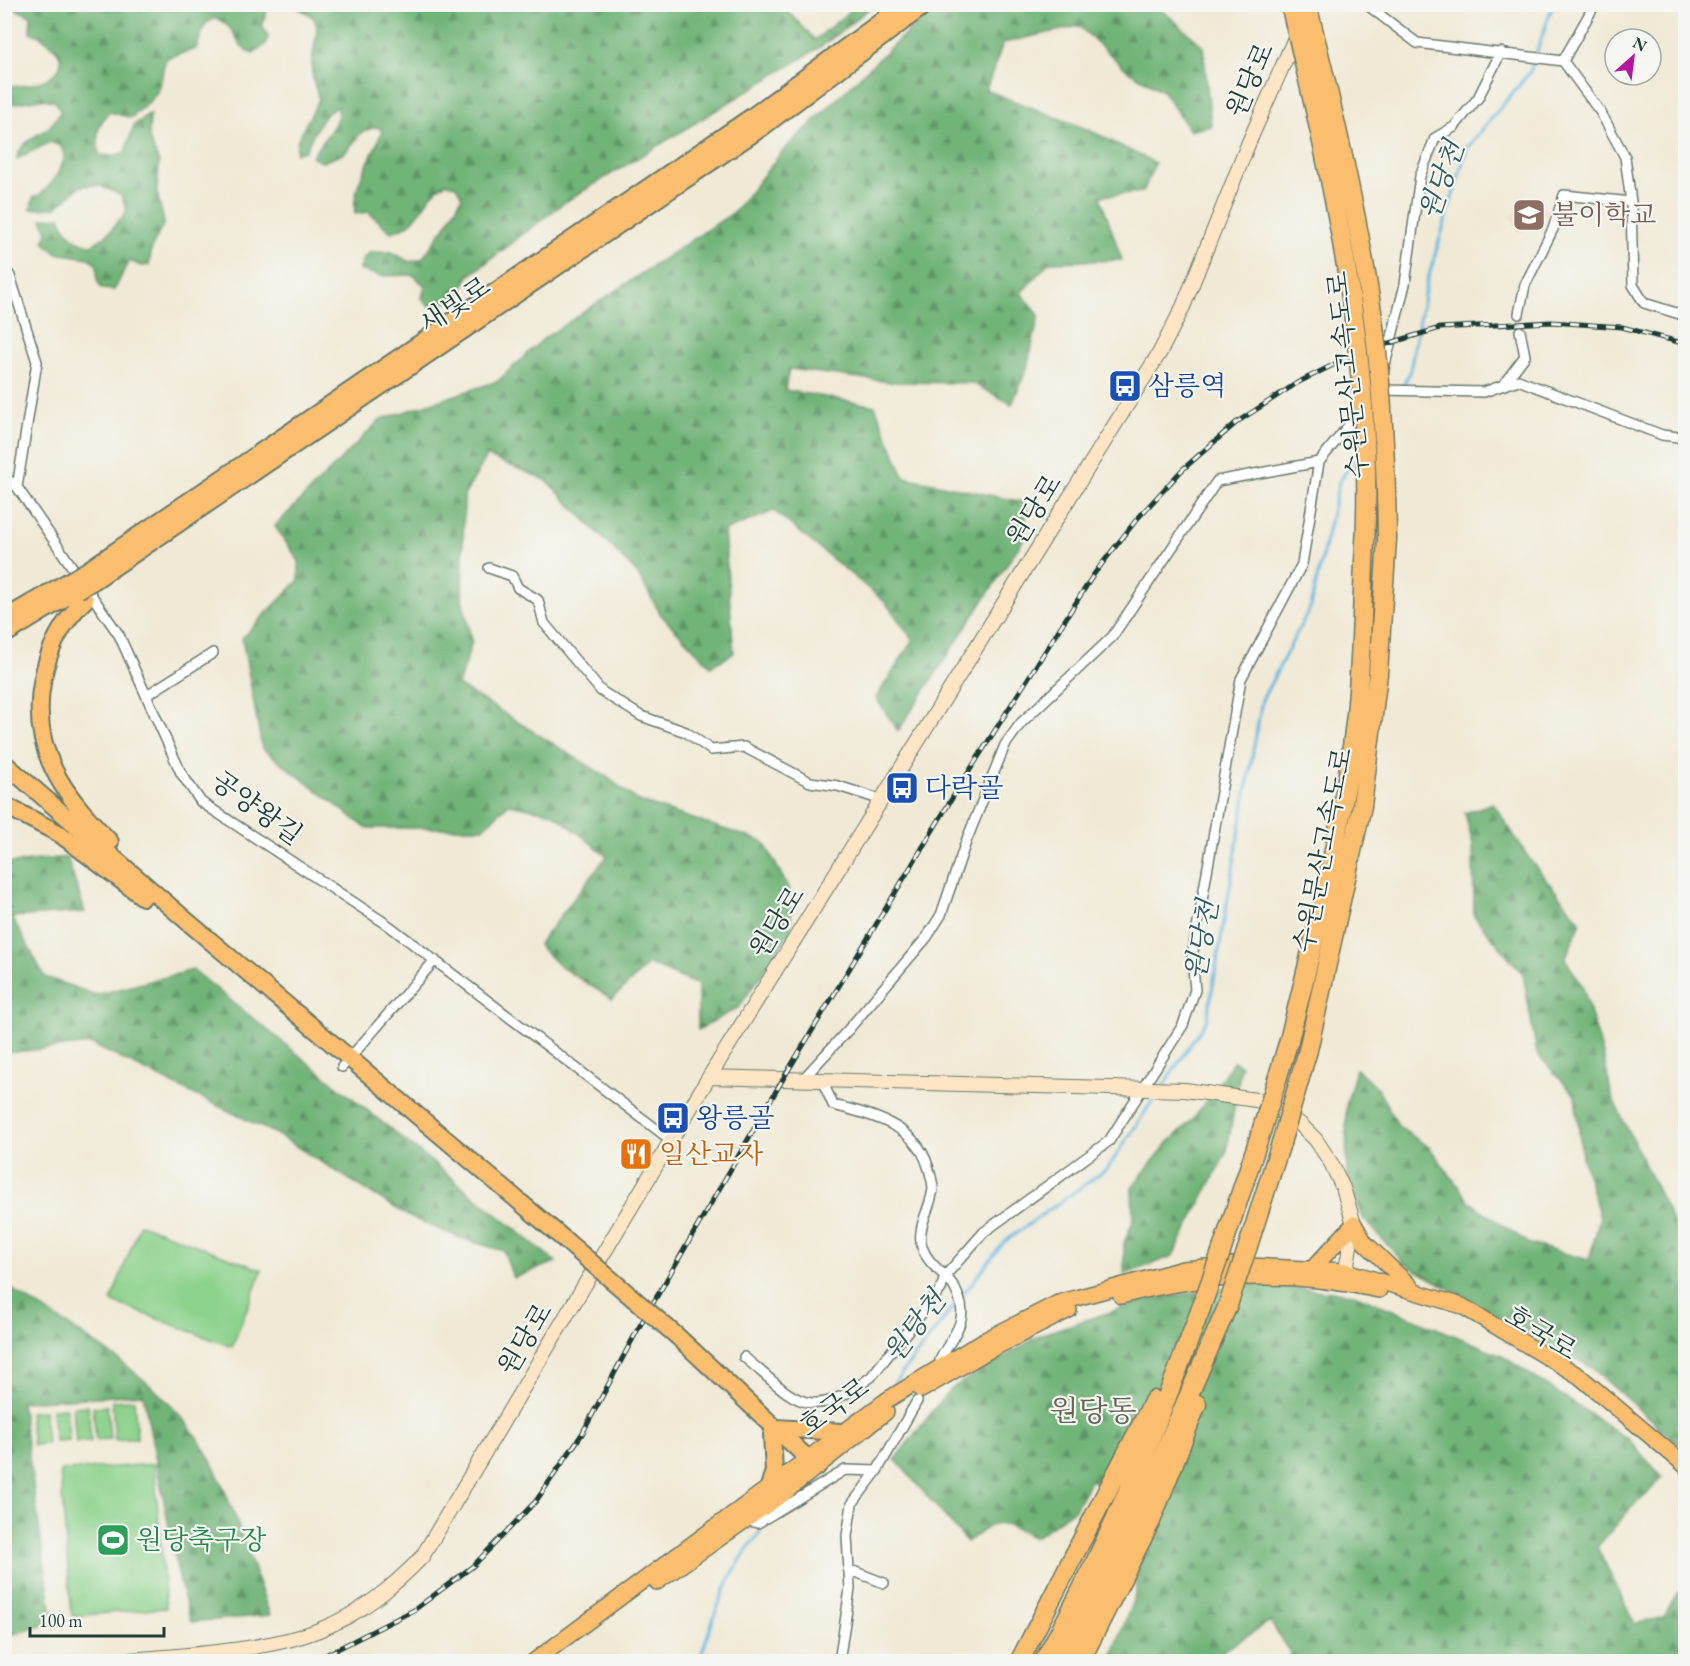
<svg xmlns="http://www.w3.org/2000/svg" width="1690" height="1666" font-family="'EB Garamond','Noto Serif KR',serif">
	<defs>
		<pattern id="forest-firs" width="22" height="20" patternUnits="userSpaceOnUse" patternTransform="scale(1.5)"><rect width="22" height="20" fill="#71b478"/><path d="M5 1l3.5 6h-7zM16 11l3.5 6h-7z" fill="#5c9463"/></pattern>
	</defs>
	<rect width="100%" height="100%" fill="#f6f6f2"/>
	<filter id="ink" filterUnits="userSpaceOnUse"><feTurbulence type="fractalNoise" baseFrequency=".0167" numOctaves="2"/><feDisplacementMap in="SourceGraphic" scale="12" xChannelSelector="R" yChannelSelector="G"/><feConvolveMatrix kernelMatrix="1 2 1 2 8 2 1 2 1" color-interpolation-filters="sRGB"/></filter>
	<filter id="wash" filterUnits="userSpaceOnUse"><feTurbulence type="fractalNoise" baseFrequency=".008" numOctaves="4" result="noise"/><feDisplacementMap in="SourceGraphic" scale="24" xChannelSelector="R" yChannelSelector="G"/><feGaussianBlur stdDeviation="1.35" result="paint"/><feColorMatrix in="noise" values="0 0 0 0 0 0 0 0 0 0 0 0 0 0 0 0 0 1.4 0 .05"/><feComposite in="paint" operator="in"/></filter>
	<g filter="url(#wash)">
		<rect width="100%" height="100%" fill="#f0e9d5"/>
		<path fill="#f5d3c1" d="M1539 198 1548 212 1520 233 1510 217Z"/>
		<path fill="url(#forest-firs)" stroke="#487856" stroke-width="1.5" d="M107 4 123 10 147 4 269 5 262 25 268 36 266 44 253 54C233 46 239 27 215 18L205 24 196 49 167 58C161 68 163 76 160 86 155 99 141 109 131 118L110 112C95 125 97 137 99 155L113 156 125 152 134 125 150 114 149 138 159 163 157 192 164 223 152 247 149 265 141 266 130 261C122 270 121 280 114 290L102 289 97 280V265L89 258 56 253 44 242 47 232 42 219 60 217C66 233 75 243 92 245L106 236 127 211 121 195 98 185 81 186 55 208 31 209 33 198C49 191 60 173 65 157L61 146 50 142 17 159C20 142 37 136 49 127 54 123 58 116 61 111L55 101 41 99 4 105 5 87C20 86 43 85 55 73 73 56 44 37 30 32L31 16 5 5Z
			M940 4H1141L1164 12 1203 46 1211 126 1190 131 1163 91 1128 71 1079 26 1003 43 986 90 1089 130 1155 163 1143 192 1100 196 1122 260 1049 262 1021 293 1039 315 1027 368 1012 404 972 383 891 382 789 369 785 390 875 406 904 477 1028 503 1023 540 898 731 876 698 913 640 886 603 774 511 724 531 734 653 711 666 661 615 637 573 546 480 487 456 464 496 462 599 472 642 458 685 607 777 638 801 764 842 791 893V931L739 1007 698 1030V985L649 964 612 999 559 966 538 945 607 856 553 813 509 804 483 828H366L262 748 242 638 299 580V561L275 526 380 420 498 381 543 339 734 212 782 152 894 44Z
			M288 5H782L815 40 857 5H874L822 46 565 202 469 276 456 299 430 307 422 298 425 286 413 275 381 276 360 270 363 258 370 252H392L409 262 422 259 448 222 462 197 456 186 446 183C419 198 425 224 391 232L368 212 355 214C351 182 374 160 382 130L377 127C356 132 361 135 348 149 343 156 331 159 322 162L312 157C320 142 341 124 338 107 320 113 314 135 305 151L296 153 298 139 319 99C315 87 311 75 312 62 316 28 328 17 288 5Z
			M1493 803 1530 860 1581 922 1565 959 1582 985 1603 1054 1612 1097 1680 1237 1685 1239V1450L1592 1368 1405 1264 1364 1219 1347 1187 1346 1106 1356 1069 1377 1088 1399 1127 1429 1147 1470 1202 1530 1244 1589 1260 1600 1217 1582 1157 1575 1095 1537 1054 1523 974 1474 916 1473 844 1465 813Z
			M67 857 85 912 12 917 45 977 96 995 193 970 556 1262 513 1278 504 1251 460 1238 410 1217 278 1135 91 1044 5 1053V864Z
			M1234 1061 1241 1066 1227 1151 1173 1256 1124 1275V1243L1133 1221 1132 1187 1168 1143 1194 1118Z
			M4 1284C70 1328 160 1376 202 1445 230 1491 250 1562 270 1615L191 1622 180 1583 143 1394 21 1402 53 1622 5 1637Z
			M1253 1284 1354 1294 1499 1354 1628 1439 1663 1478 1629 1510 1597 1547 1635 1624 1664 1617 1677 1593 1685 1591V1661H1281L1291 1655 1270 1621 1217 1655 1184 1661H1110L1136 1593 1141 1535 1091 1479 1075 1509 1034 1538C998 1519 1000 1517 967 1542L895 1459 950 1389 1042 1334 1151 1299Z"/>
		<path fill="#8cd28c" stroke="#568860" stroke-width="1.5" d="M140 1224 262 1270 232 1347 111 1301Z
			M134 1400 137 1438 115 1440 112 1401Z
			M88 1406 91 1441 76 1442 73 1407Z
			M107 1406 110 1439 96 1440 93 1407Z
			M66 1408 69 1440 55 1441 52 1409Z
			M44 1411 47 1444 33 1445 29 1412Z
			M154 1464 166 1608 72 1616 60 1471Z"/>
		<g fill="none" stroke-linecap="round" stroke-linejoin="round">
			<path stroke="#64b5df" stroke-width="3" d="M1403 386 1410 371 1426 285 1467 148 1530 72 1553 4
				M1163 1086 1207 1020 1262 700 1311 606 1339 482 1358 454
				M891 1387 1004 1242 1108 1168 1157 1094
				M699 1662C715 1613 726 1573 760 1533"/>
		</g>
	</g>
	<g filter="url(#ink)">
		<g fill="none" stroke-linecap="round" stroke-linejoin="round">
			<defs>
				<path id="minor" d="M1366 4 1417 43 1563 61 1601 113 1625 157 1631 202 1633 285 1644 303 1686 316
					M1563 61 1595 4
					M4 269 10 276 37 362 17 487 119 635 181 773 201 802 388 925 672 1141
					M1519 314 1525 285 1553 229 1564 195 1631 202
					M1383 373 1405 284 1420 176 1435 138 1454 127 1478 98 1501 52
					M1503 385 1525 356 1520 331
					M1379 390 1484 392 1518 380 1662 435 1686 438
					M4 476 17 487
					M489 568 512 576 518 588 538 600 544 623 601 691 641 716 686 732 711 750 744 747 810 782 838 786 882 800
					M147 695 213 653
					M342 1067 435 960
					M802 1080 848 1030 927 937 941 915 967 839 1005 745 1021 723 1112 637 1217 481 1319 462
					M822 1080 833 1105C870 1114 916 1125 928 1166 930 1173 933 1182 933 1189 931 1208 916 1227 922 1247 926 1259 935 1267 944 1275 952 1282 955 1288 959 1298 969 1322 950 1339 940 1360
					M744 1357C796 1400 808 1425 871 1377L941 1289 945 1276 984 1232 1109 1141 1183 1025 1195 990 1192 957 1241 679 1302 564 1319 462 1361 410
					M745 1520 758 1523 845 1470 877 1471
					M848 1569 884 1583
					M839 1662 850 1589 847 1536 852 1504 877 1471 917 1401"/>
				<path id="secondary" d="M709 1077 1185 1090 1263 1101 1300 1124 1316 1140 1331 1163 1343 1188 1354 1224 1344 1281
					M111 1662C173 1655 262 1653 319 1630 360 1614 392 1588 422 1557L709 1077 1160 352 1183 307 1249 142 1298 31"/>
				<path id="primary" d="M1314 1267 1354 1224 1365 1243 1410 1286
					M1121 1296C1206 1273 1293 1271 1379 1290
					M921 1390 988 1351 1069 1310
					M657 1582 784 1493 886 1412
					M533 1662 887 1400 983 1341 1058 1303 1183 1269 1231 1265 1346 1271 1462 1306 1579 1376 1686 1466"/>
				<path id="trunk" d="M88 570 753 116 905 4
					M95 580 761 128 926 4
					M85 600C41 642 26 714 54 770 68 798 88 819 110 842
					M4 619 71 580
					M4 635 78 590
					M4 763 188 922 565 1240
					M4 805 60 834 143 897
					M677 1336 817 1467
					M776 1428 842 1432
					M769 1487 774 1471 772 1434"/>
				<path id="motorway" d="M1289 1040C1316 933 1344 824 1356 714 1361 664 1362 613 1364 563
					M1308 1050 1362 806 1378 674 1387 539
					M1247 1249 1281 1143
					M1221 1252 1261 1132
					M1019 1662 1154 1400
					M1043 1662C1105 1553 1158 1425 1201 1308
					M1060 1662 1134 1521 1228 1305
					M1080 1662 1151 1521 1197 1404"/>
			</defs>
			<use href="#minor" stroke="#68796c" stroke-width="12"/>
			<use href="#secondary" stroke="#68796c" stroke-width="16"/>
			<use href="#primary" stroke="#68796c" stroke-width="18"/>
			<use href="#trunk" stroke="#68796c" stroke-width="20"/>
			<use href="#motorway" stroke="#68796c" stroke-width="21"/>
			<use href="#minor" stroke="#fff" stroke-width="9"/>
			<use href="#secondary" stroke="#fde5c5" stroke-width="14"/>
			<use href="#primary" stroke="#fbbe6e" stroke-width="15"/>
			<use href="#trunk" stroke="#fbbe6e" stroke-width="16"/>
			<use href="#motorway" stroke="#fbbe6e" stroke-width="18"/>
			<defs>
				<path id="rail" d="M312 1662 414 1610 473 1566 536 1501 582 1434 638 1329 783 1079 951 800 1094 574 1137 519 1182 470 1237 422 1297 383 1357 353 1440 328 1551 322 1622 327 1686 344"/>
			</defs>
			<use href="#rail" stroke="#1f3d34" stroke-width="5"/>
			<use href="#rail" stroke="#f6f6f2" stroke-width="3" stroke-dasharray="9" stroke-linecap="butt"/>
			<defs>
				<path id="trunk-bridge" d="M71 580 88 570
					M78 590 95 580
					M565 1240 677 1336"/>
				<path id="motorway-bridge" d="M1290 4C1334 187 1377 373 1364 563
					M1307 4C1332 106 1357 208 1372 312 1383 387 1386 463 1387 539
					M1261 1132 1289 1040
					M1281 1143 1308 1050
					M1228 1305 1247 1249
					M1201 1308 1221 1252"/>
			</defs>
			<use href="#trunk-bridge" stroke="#68796c" stroke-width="20" stroke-linecap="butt"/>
			<use href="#motorway-bridge" stroke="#68796c" stroke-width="21" stroke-linecap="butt"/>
			<use href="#trunk-bridge" stroke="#fbbe6e" stroke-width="16"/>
			<use href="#motorway-bridge" stroke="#fbbe6e" stroke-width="18"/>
		</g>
	</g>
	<defs>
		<symbol id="school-square" viewBox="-11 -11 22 22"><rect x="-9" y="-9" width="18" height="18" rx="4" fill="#8d6e63" stroke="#f6f6f2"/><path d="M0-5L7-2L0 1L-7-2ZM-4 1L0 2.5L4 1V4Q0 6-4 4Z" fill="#fff"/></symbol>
		<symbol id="bus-square" viewBox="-11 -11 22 22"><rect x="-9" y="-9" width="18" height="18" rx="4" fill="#1a4fb4" stroke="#f6f6f2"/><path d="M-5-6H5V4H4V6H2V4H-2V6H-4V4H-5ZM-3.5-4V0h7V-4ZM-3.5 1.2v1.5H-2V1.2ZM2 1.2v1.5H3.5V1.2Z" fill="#fff"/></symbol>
		<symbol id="restaurant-square" viewBox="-11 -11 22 22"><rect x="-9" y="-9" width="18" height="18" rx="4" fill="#e8710a" stroke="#f6f6f2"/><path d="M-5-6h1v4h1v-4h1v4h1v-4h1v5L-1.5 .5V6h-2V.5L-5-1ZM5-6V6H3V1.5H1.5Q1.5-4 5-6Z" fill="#fff"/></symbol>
		<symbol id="stadium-square" viewBox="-11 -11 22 22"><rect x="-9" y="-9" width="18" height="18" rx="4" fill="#2e9e5b" stroke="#f6f6f2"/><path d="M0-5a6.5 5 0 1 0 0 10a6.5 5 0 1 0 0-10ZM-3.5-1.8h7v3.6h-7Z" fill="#fff"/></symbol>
	</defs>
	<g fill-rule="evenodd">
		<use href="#school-square" x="1510" y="196" width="38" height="38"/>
		<use href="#bus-square" x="1106" y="367" width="38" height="38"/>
		<use href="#bus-square" x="883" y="769" width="38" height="38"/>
		<use href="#bus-square" x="654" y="1099" width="38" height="38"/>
		<use href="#restaurant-square" x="617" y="1135" width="38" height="38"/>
		<use href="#stadium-square" x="94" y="1521" width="38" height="38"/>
	</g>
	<g text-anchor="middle" stroke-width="4.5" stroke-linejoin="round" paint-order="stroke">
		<g font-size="27" fill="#1f3d34" stroke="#f6f6f2">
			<text transform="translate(1250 80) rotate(-66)" y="9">원당로</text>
			<text transform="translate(455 305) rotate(-34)" y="9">새빛로</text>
			<text transform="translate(1348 375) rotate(-96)" y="9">수원문산고속도로</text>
			<text transform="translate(1034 510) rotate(-58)" y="9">원당로</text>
			<text transform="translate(257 808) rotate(36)" y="9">공양왕길</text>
			<text transform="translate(1323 850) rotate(-79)" y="9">수원문산고속도로</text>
			<text transform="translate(777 922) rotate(-58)" y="9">원당로</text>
			<text transform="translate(1541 1333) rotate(31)" y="9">호국로</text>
			<text transform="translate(525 1339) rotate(-59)" y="9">원당로</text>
			<text transform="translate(834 1407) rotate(-36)" y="9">호국로</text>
		</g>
		<g font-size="27" fill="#785e54" stroke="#f6f6f2" text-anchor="start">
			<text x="1552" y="224">불이학교</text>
		</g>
		<g font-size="27" fill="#164399" stroke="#f6f6f2" text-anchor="start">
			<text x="1148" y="395">삼릉역</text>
			<text x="925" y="797">다락골</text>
			<text x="696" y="1127">왕릉골</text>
		</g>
		<g font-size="27" fill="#c56008" stroke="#f6f6f2" text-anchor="start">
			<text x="659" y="1163">일산교자</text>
		</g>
		<g font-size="27" fill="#27864d" stroke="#f6f6f2" text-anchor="start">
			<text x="136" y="1549">원당축구장</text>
		</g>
		<g font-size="28" font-style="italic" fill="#305b5f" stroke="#f6f6f2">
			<text transform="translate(1441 180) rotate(-70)" y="10">원당천</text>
			<text transform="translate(1201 940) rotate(-80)" y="10">원당천</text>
			<text transform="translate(914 1326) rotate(-52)" y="10">원당천</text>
		</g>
		<g font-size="30" fill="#656258" stroke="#f6f6f2">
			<text x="1093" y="1421">원당동</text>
		</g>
	</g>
	<rect width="1690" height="1666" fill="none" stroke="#f6f6f2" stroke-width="24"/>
	<g transform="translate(1633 57) rotate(28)"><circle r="28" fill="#f6f6f2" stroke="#a0aca6" stroke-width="1.5"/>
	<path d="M0-4.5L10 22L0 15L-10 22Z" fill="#b5179e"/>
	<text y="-9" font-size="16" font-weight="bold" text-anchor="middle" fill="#1f3d34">N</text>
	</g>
	<path d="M30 1627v9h134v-9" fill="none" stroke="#1f3d34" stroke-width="3"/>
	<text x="39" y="1627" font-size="18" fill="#1f3d34" stroke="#f6f6f2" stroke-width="4.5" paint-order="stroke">100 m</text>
</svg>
